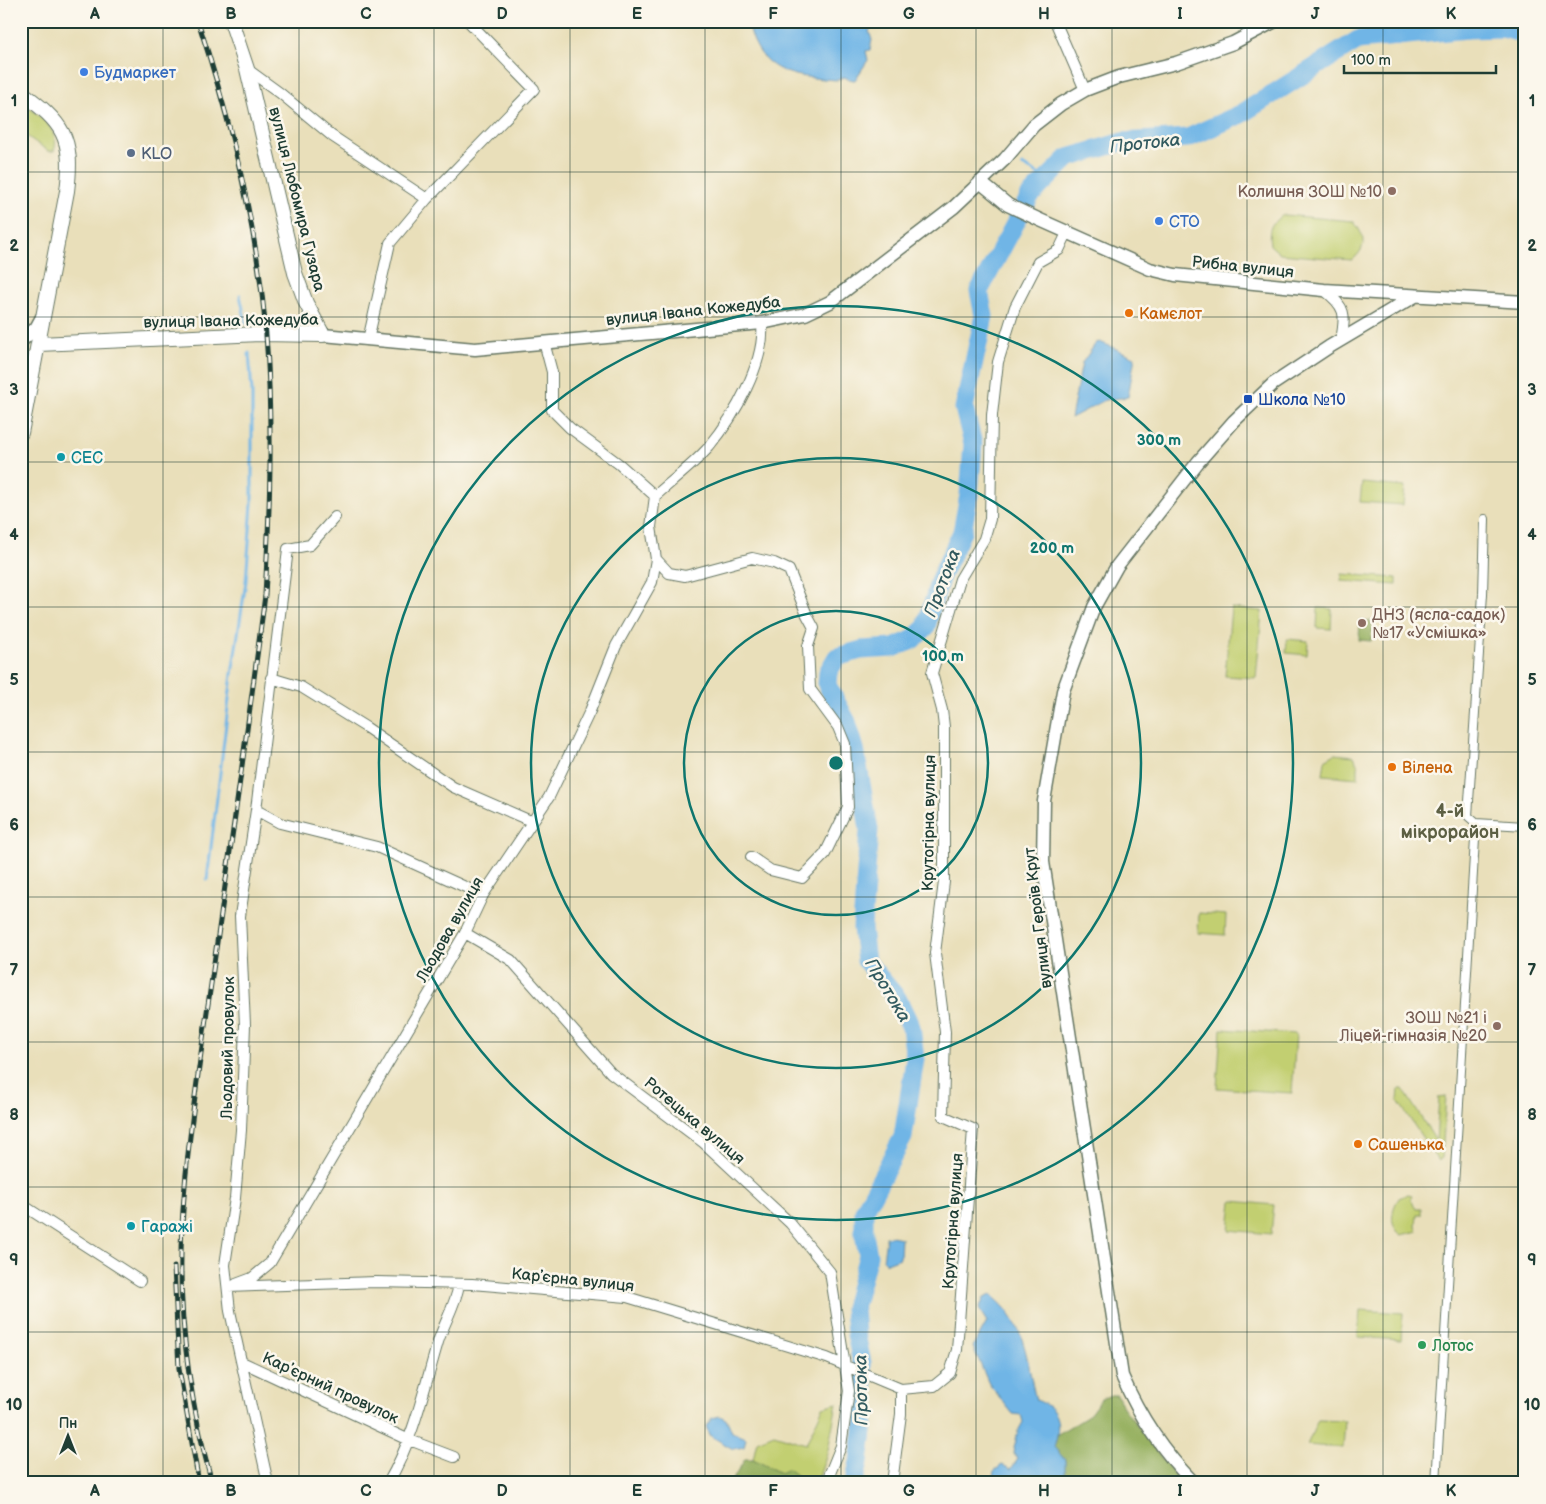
<svg xmlns="http://www.w3.org/2000/svg" width="1546" height="1504" font-family="'Balsamiq Sans',sans-serif">
	<rect width="100%" height="100%" fill="#fbf7ec"/>
	<filter id="ink" filterUnits="userSpaceOnUse"><feTurbulence type="fractalNoise" baseFrequency=".02" numOctaves="2"/><feDisplacementMap in="SourceGraphic" scale="10" xChannelSelector="R" yChannelSelector="G"/><feConvolveMatrix kernelMatrix="1 2 1 2 8 2 1 2 1" color-interpolation-filters="sRGB"/></filter>
	<filter id="wash" filterUnits="userSpaceOnUse"><feTurbulence type="fractalNoise" baseFrequency=".0096" numOctaves="4" result="noise"/><feDisplacementMap in="SourceGraphic" scale="20" xChannelSelector="R" yChannelSelector="G"/><feGaussianBlur stdDeviation="1.12" result="paint"/><feColorMatrix in="noise" values="0 0 0 0 0 0 0 0 0 0 0 0 0 0 0 0 0 1.4 0 .05"/><feComposite in="paint" operator="in"/></filter>
	<g filter="url(#wash)">
		<rect width="100%" height="100%" fill="#e9dfba"/>
		<path fill="#c2cf71" stroke="#708652" d="M21 102C35 112 62 130 54 151H48L21 132Z
			M1284 215 1353 221C1365 235 1368 248 1352 260L1280 254 1270 245C1268 230 1270 222 1284 215Z
			M1362 483 1405 487 1403 505 1360 502Z
			M1342 574 1397 578V585L1341 581Z
			M1231 608 1262 611 1256 678 1225 676Z
			M1318 608 1332 609 1331 629 1317 628Z
			M1287 639 1308 641 1307 655 1286 653Z
			M1335 754 1354 756 1358 766V778L1323 775 1325 760Z
			M1199 913 1226 915 1225 935 1198 933Z
			M1221 1029 1296 1034 1292 1093 1217 1088Z
			M1399 1089H1403L1436 1141 1439 1097 1446 1096 1442 1158 1438 1161 1398 1101Z
			M1408 1194 1412 1195 1411 1200 1416 1208H1421V1215H1417L1416 1226 1418 1231 1401 1235C1389 1225 1391 1210 1399 1198Z
			M1232 1201 1274 1205 1271 1234 1229 1230Z
			M1360 1310 1403 1313 1401 1340 1358 1337Z
			M837 1403 828 1450 817 1483H801V1479L780 1473 753 1459 757 1441 774 1434 806 1444 823 1407Z
			M1318 1420 1345 1421 1343 1448 1307 1445Z"/>
		<path fill="#99b263" stroke="#5c784c" d="M1360 620 1372 621 1371 641 1359 640Z
			M1111 1395H1117L1123 1407 1181 1483H1054L1065 1475V1460L1054 1447 1058 1434 1090 1414 1101 1399Z
			M745 1459H753L780 1473 788 1469 801 1479V1483H731Z"/>
		<path fill="#70b5e6" stroke="#48798d" d="M748 21H877L869 31 872 40 870 50 866 51 868 60 855 80C851 80 847 78 844 77 842 77 839 80 837 80 791 77 758 73 748 21Z
			M1100 342 1135 357 1128 397 1105 400 1071 418 1082 363 1096 343Z
			M891 1236 901 1238 900 1258 887 1263 883 1260 886 1237Z
			M991 1295C1027 1322 1026 1361 1036 1400 1060 1408 1061 1425 1054 1447L1065 1460V1476L1054 1483H992L994 1471 1002 1465 1011 1469 1018 1459 1013 1453 1018 1431 1023 1422 1021 1415 1013 1414 989 1384 973 1347 987 1322 979 1309 984 1298Z
			M720 1416 727 1420 732 1432 746 1438 744 1447 733 1449 709 1435 706 1426 712 1418Z"/>
		<g fill="none" stroke-linecap="round" stroke-linejoin="round">
			<path stroke="#70b5e6" stroke-width="3" d="M1454 30 1468 21
				M1022 165 1047 179
				M240 295 246 323
				M207 880 232 674 246 581 252 504V392L249 353"/>
			<path stroke="#70b5e6" stroke-width="19" d="M854 1483 859 1462 865 1416 862 1363 856 1334 854 1308 868 1255 864 1234V1211L903 1137 915 1059 911 1027 897 998 866 961 862 928 869 829 855 749 847 722 827 685 828 672 837 657 861 650 893 648 912 640 926 627 940 579 962 532 969 495 973 444 964 408 984 316 979 291 1030 196 1068 158 1122 142 1188 138 1241 114 1358 40 1467 29 1503 28 1525 34"/>
		</g>
	</g>
	<g filter="url(#ink)">
		<g fill="none" stroke-linecap="round" stroke-linejoin="round">
			<defs>
				<path id="pedestrian" d="M1485 519 1483 594 1468 816 1476 823 1525 826
					M1436 1483 1476 823"/>
				<path id="minor" d="M1055 21 1085 90
					M247 69 280 93 332 136 427 199
					M1324 290C1346 307 1346 314 1341 340
					M368 340 390 243 427 199 534 89 468 21
					M655 496C673 480 693 465 709 447 734 417 766 362 762 323
					M656 559 669 573 685 576 752 558 774 563 789 570 807 615 814 628 808 646 810 689 838 727 845 744 848 807 825 854 802 878 770 870 751 857
					M271 678 301 687 367 728 453 787 533 822
					M256 810 280 823 377 847 483 895
					M465 933 511 960 611 1073 704 1143 790 1223 830 1272 849 1391 841 1446 826 1483
					M21 1204 140 1281
					M236 1284 252 1278 270 1263 465 933 483 895 549 797 590 711 616 646 652 582 656 559 651 527 655 496 619 464 570 428 552 410V372L544 342
					M228 1287 376 1282 472 1284 627 1297 827 1358 901 1389 934 1386 950 1373 957 1350 973 1129 943 1116 945 1032 935 953 944 882V727L942 710 932 673 960 579 984 539 990 519 992 415 998 362 1015 307 1038 262 1059 250 1067 233
					M242 1362 407 1439 454 1457
					M268 1483 230 1311 225 1265 235 1198 241 1130 245 1025 240 916 256 810 288 549 310 545 335 517
					M388 1483C413 1441 424 1389 438 1342 444 1323 455 1306 459 1285
					M892 1483 901 1414V1389"/>
				<path id="tertiary" d="M980 182 1008 205 1040 220 1150 269 1175 275 1324 290 1525 302
					M323 335 475 349 762 323 805 314 830 302 954 207 1005 159 1034 125 1061 104 1085 90 1119 77 1176 63 1233 43 1275 21
					M21 341 36 328 42 317
					M21 357 31 377
					M1194 1483C1164 1453 1139 1415 1122 1376L1043 862 1044 801 1063 691 1094 607 1117 566 1198 462 1234 421 1273 384 1329 347 1415 296"/>
				<path id="secondary" d="M21 92C63 123 74 137 67 191L21 433
					M39 344 260 334 323 335 306 303 295 273 247 69 231 21"/>
			</defs>
			<use href="#pedestrian" stroke="#667663" stroke-width="10"/>
			<use href="#minor" stroke="#667663" stroke-width="12"/>
			<use href="#tertiary" stroke="#667663" stroke-width="15"/>
			<use href="#secondary" stroke="#667663" stroke-width="16"/>
			<use href="#pedestrian" stroke="#fff" stroke-width="8"/>
			<use href="#minor" stroke="#fff" stroke-width="10"/>
			<use href="#tertiary" stroke="#fff" stroke-width="12"/>
			<use href="#secondary" stroke="#fff" stroke-width="14"/>
			<defs>
				<path id="rail" d="M198 21C231 122 258 228 266 335 273 422 270 508 265 595 249 720 231 845 213 970 201 1055 187 1139 182 1225 177 1312 189 1399 212 1483
					M174 1267 179 1369 199 1483"/>
			</defs>
			<use href="#rail" stroke="#1f3d34" stroke-width="5"/>
			<use href="#rail" stroke="#fbf7ec" stroke-width="3" stroke-dasharray="9" stroke-linecap="butt"/>
		</g>
	</g>
	<path fill="none" stroke="#1f3d34" stroke-width="1" stroke-opacity="0.55" d="M163 21V1483M299 21V1483M434 21V1483M570 21V1483M705 21V1483M841 21V1483M976 21V1483M1112 21V1483M1247 21V1483M1383 21V1483M21 172H1525M21 317H1525M21 462H1525M21 607H1525M21 752H1525M21 897H1525M21 1042H1525M21 1187H1525M21 1332H1525"/>
	<g fill="none" stroke="#0f766e" stroke-width="2.5">
		<circle cx="836" cy="763" r="152"/>
		<circle cx="836" cy="763" r="305"/>
		<circle cx="836" cy="763" r="457"/>
	</g>
	<g fill="#3f7fe0" stroke="#fbf7ec" stroke-width="2">
		<circle cx="84" cy="72" r="5"/>
		<circle cx="1159" cy="221" r="5"/>
	</g>
	<circle fill="#5c6f8a" stroke="#fbf7ec" stroke-width="2" cx="131" cy="153" r="5"/>
	<g fill="#8d6e63" stroke="#fbf7ec" stroke-width="2">
		<circle cx="1392" cy="191" r="5"/>
		<circle cx="1362" cy="623" r="5"/>
		<circle cx="1497" cy="1026" r="5"/>
	</g>
	<g fill="#e8710a" stroke="#fbf7ec" stroke-width="2">
		<circle cx="1129" cy="313" r="5"/>
		<circle cx="1392" cy="767" r="5"/>
		<circle cx="1358" cy="1144" r="5"/>
	</g>
	<rect fill="#1a4fb4" stroke="#fbf7ec" stroke-width="2" x="1243" y="394" width="10" height="10" rx="2.5"/>
	<g fill="#0f9aa8" stroke="#fbf7ec" stroke-width="2">
		<circle cx="61" cy="457" r="5"/>
		<circle cx="131" cy="1226" r="5"/>
	</g>
	<circle fill="#2e9e5b" stroke="#fbf7ec" stroke-width="2" cx="1422" cy="1345" r="5"/>
	<g text-anchor="middle" stroke-width="5" stroke-linejoin="round" paint-order="stroke">
		<g font-size="16" fill="#366cbe" stroke="#fbf7ec" text-anchor="start">
			<text x="94" y="78">Будмаркет</text>
			<text x="1169" y="227">СТО</text>
		</g>
		<g font-size="16" fill="#4e5e75" stroke="#fbf7ec" text-anchor="start">
			<text x="141" y="159">KLO</text>
		</g>
		<g font-size="16" fill="#785e54" stroke="#fbf7ec" text-anchor="end">
			<text x="1382" y="197">Колишня ЗОШ №10</text>
			<text x="1372" y="620" text-anchor="start">ДНЗ (ясла-садок)<tspan x="1372" dy="18">№17 «Усмішка»</tspan></text>
			<text x="1487" y="1023">ЗОШ №21 і<tspan x="1487" dy="18">Ліцей-гімназія №20</tspan></text>
		</g>
		<g font-size="16" fill="#1f3d34" stroke="#fbf7ec">
			<text transform="translate(298 199) rotate(76)" y="6">вулиця Любомира Гузара</text>
			<text transform="translate(1243 266) rotate(6)" y="6">Рибна вулиця</text>
			<text transform="translate(693 310) rotate(-6)" y="6">вулиця Івана Кожедуба</text>
			<text transform="translate(231 320) rotate(-1)" y="6">вулиця Івана Кожедуба</text>
			<text transform="translate(928 823) rotate(-89)" y="6">Крутогірна вулиця</text>
			<text transform="translate(1037 918) rotate(-97)" y="6">вулиця Героїв Крут</text>
			<text transform="translate(449 929) rotate(-60)" y="6">Льодова вулиця</text>
			<text transform="translate(227 1048) rotate(-89)" y="6">Льодовий провулок</text>
			<text transform="translate(695 1120) rotate(40)" y="6">Ротецька вулиця</text>
			<text transform="translate(952 1221) rotate(-86)" y="6">Крутогірна вулиця</text>
			<text transform="translate(573 1279) rotate(6)" y="6">Карʼєрна вулиця</text>
			<text transform="translate(331 1387) rotate(25)" y="6">Карʼєрний провулок</text>
		</g>
		<g font-size="16" fill="#c56008" stroke="#fbf7ec" text-anchor="start">
			<text x="1139" y="319">Камєлот</text>
			<text x="1402" y="773">Вілена</text>
			<text x="1368" y="1150">Сашенька</text>
		</g>
		<g font-size="16" fill="#164399" stroke="#fbf7ec" text-anchor="start">
			<text x="1258" y="405">Школа №10</text>
		</g>
		<g font-size="16" fill="#0d838f" stroke="#fbf7ec" text-anchor="start">
			<text x="71" y="463">СЕС</text>
			<text x="141" y="1232">Гаражі</text>
		</g>
		<g font-size="16" fill="#27864d" stroke="#fbf7ec" text-anchor="start">
			<text x="1432" y="1351">Лотос</text>
		</g>
		<g font-size="18" font-style="italic" fill="#335b60" stroke="#fbf7ec">
			<text transform="translate(1145 143) rotate(-6)" y="6">Протока</text>
			<text transform="translate(942 583) rotate(-69)" y="6">Протока</text>
			<text transform="translate(888 990) rotate(59)" y="6">Протока</text>
			<text transform="translate(861 1390) rotate(-91)" y="6">Протока</text>
		</g>
		<g font-size="18" font-weight="bold" fill="#5d6044" stroke="#fbf7ec">
			<text x="1450" y="817">4-й<tspan x="1450" dy="21">мікрорайон</tspan></text>
		</g>
	</g>
	<circle cx="836" cy="763" r="8" fill="#0f766e" stroke="#fbf7ec" stroke-width="2.5"/>
	<g font-size="15" text-anchor="middle" font-weight="bold" fill="#0f766e" stroke="#fbf7ec" stroke-width="5" stroke-linejoin="round" paint-order="stroke">
		<text x="1159" y="445">300 m</text>
		<text x="1052" y="553">200 m</text>
		<text x="943" y="661">100 m</text>
	</g>
	<rect width="1546" height="1504" fill="none" stroke="#fbf7ec" stroke-width="55"/>
	<g transform="translate(68 1436)" stroke="#fbf7ec" stroke-width="4" paint-order="stroke">
	<path d="M0-4L9 19L0 12L-9 19Z" fill="#1f3d34"/>
	<text y="-8" font-size="14" font-weight="bold" text-anchor="middle" fill="#1f3d34">Пн</text>
	</g>
	<path d="M1344 65v8h152v-8" fill="none" stroke="#1f3d34" stroke-width="2.5"/>
	<text x="1351" y="65" font-size="15" fill="#1f3d34" stroke="#fbf7ec" stroke-width="4" paint-order="stroke">100 m</text>
	<rect x="28" y="28" width="1490" height="1448" fill="none" stroke="#1f3d34" stroke-width="2"/>
	<g font-size="16" text-anchor="middle" font-weight="bold" fill="#1f3d34">
		<text x="95" y="19">A</text>
		<text x="231" y="19">B</text>
		<text x="366" y="19">C</text>
		<text x="502" y="19">D</text>
		<text x="637" y="19">E</text>
		<text x="773" y="19">F</text>
		<text x="909" y="19">G</text>
		<text x="1044" y="19">H</text>
		<text x="1180" y="19">I</text>
		<text x="1315" y="19">J</text>
		<text x="1451" y="19">K</text>
		<text x="14" y="106">1</text>
		<text x="1532" y="106">1</text>
		<text x="14" y="251">2</text>
		<text x="1532" y="251">2</text>
		<text x="14" y="395">3</text>
		<text x="1532" y="395">3</text>
		<text x="14" y="540">4</text>
		<text x="1532" y="540">4</text>
		<text x="14" y="685">5</text>
		<text x="1532" y="685">5</text>
		<text x="14" y="830">6</text>
		<text x="1532" y="830">6</text>
		<text x="14" y="975">7</text>
		<text x="1532" y="975">7</text>
		<text x="14" y="1120">8</text>
		<text x="1532" y="1120">8</text>
		<text x="14" y="1265">9</text>
		<text x="1532" y="1265">9</text>
		<text x="14" y="1410">10</text>
		<text x="1532" y="1410">10</text>
		<text x="95" y="1496">A</text>
		<text x="231" y="1496">B</text>
		<text x="366" y="1496">C</text>
		<text x="502" y="1496">D</text>
		<text x="637" y="1496">E</text>
		<text x="773" y="1496">F</text>
		<text x="909" y="1496">G</text>
		<text x="1044" y="1496">H</text>
		<text x="1180" y="1496">I</text>
		<text x="1315" y="1496">J</text>
		<text x="1451" y="1496">K</text>
	</g>
</svg>
